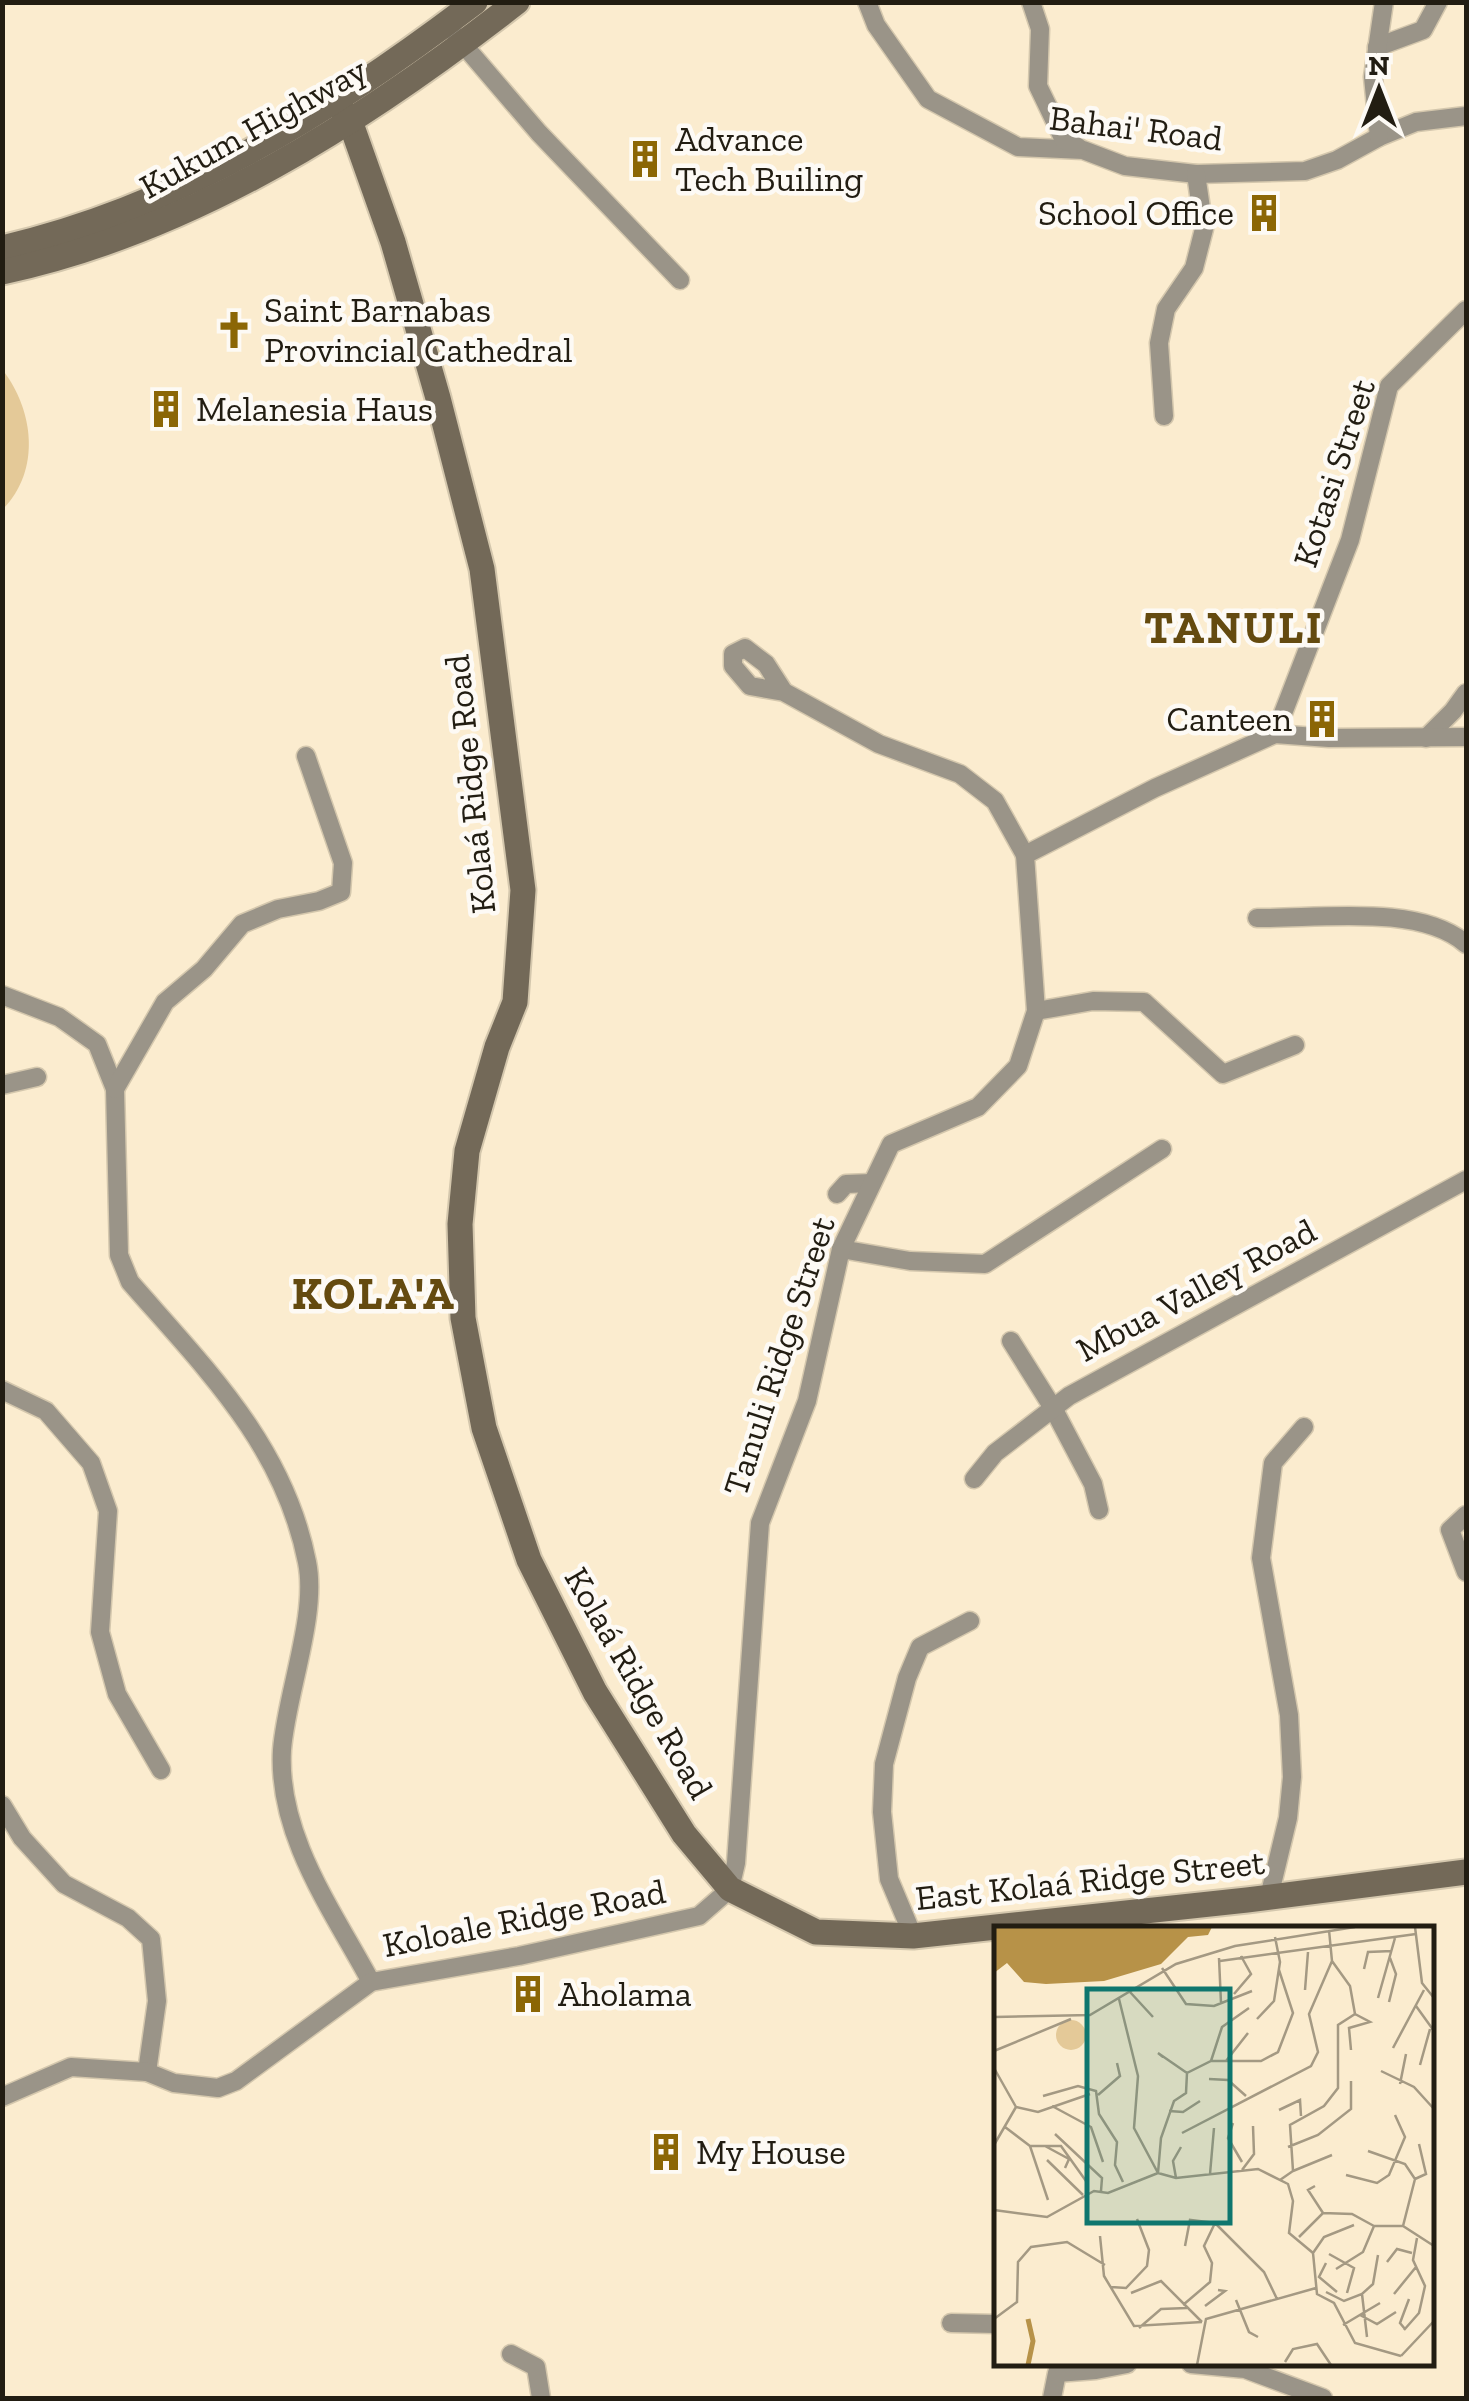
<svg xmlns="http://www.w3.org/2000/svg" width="1469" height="2401" viewBox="0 0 1469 2401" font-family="'Zilla Slab',serif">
  <rect width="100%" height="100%" fill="#fbeccf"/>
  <path fill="#e4c998" d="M 2,369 C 34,410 41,470 3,509 Z"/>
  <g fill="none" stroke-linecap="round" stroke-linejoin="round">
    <g stroke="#d4c7ad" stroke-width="21">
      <g id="street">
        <polyline points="867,2 876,25 928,99 1018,147 1083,150 1125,166 1196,174 1305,171 1337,160 1379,137 1416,122 1466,116"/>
        <polyline points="1031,2 1040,29 1038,86 1064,140 1078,147"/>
        <polyline points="456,36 539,133 680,280"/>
        <polyline points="1377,47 1423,30 1438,2"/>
        <polyline points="1379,137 1373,77 1384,2"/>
        <polyline points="1164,416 1159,343 1166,309 1194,268 1204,229 1196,174"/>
        <polyline points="784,692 750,686 733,666 733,654 745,648 766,664 784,692 879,744 960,774 995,801 1025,855"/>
        <polyline points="1275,734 1350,540 1389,386 1466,310"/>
        <polyline points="1426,738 1453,711 1466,693"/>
        <path d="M 1257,918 C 1317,919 1419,903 1466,944"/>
        <path d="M 2,995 L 59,1017 L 97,1044 L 115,1089 L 119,1255 L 130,1282 C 205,1368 284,1445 307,1562 C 318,1615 286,1695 282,1750 C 277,1835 333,1911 371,1982"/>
        <polyline points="1036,1011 1093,1001 1144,1002 1223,1074 1295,1045"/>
        <polyline points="2,1085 37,1077"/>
        <polyline points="115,1089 165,1002 204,969 242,924 278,909 319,901 341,892 343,863 306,756"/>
        <polyline points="837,1194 846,1184 872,1183"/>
        <polyline points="841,1249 910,1261 985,1264 1162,1149"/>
        <polyline points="1011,1341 1053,1408 1093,1484 1099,1510"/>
        <polyline points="2,1390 46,1411 91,1463 108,1511 100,1632 117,1694 161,1770"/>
        <polyline points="974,1479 995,1453 1069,1396 1466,1180"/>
        <polyline points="1466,1515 1450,1530 1466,1572"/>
        <polyline points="2,1805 22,1838 64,1884 128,1918 151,1939 157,2001 147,2072"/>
        <polyline points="1269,1897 1288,1818 1292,1777 1289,1715 1261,1558 1273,1463 1304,1427"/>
        <polyline points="913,1936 889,1879 882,1812 884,1764 907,1678 920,1647 970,1621"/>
        <polyline points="2,2097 71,2067 147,2072 174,2083 218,2088 236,2081 371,1982 519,1956 699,1916 730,1889 736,1863 760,1523 807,1401 841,1249 891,1144 978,1107 1018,1066 1036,1011 1025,855 1155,788 1275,734 1329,738 1466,737"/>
        <polyline points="951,2323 996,2324"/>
        <polyline points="511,2354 536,2367 541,2398"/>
        <polyline points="1191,2364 1245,2369 1323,2398"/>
        <polyline points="1052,2398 1057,2373 1096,2370 1127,2364"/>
      </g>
    </g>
    <g stroke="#d4c7ad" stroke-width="29">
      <g id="secondary">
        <polyline points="335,100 350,121 393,242 438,398 482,569 523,890 515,1002 497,1047 467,1151 460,1224 463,1318 484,1428 529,1560 595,1692 684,1834 730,1889 816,1932 913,1936 1247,1900 1466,1872"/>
        <path d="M 2,248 C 179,207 332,111 475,2"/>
        <path d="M 2,272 C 194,231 365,120 517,2"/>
      </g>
    </g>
    <use href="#street" stroke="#9a9488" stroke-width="18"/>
    <use href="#secondary" stroke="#736958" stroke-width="25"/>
  </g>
  <defs>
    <g id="building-bare" transform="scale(3)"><path d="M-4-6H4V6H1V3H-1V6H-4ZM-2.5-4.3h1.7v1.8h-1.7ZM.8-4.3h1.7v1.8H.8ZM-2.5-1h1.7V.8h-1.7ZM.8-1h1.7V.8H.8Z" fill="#8b6605" stroke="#fdfaf5" stroke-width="2.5" paint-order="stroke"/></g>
    <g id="church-bare" transform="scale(3)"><path d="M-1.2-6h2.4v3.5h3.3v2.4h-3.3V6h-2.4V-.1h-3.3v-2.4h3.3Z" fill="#8b6605" stroke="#fdfaf5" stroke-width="2.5" paint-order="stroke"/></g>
  </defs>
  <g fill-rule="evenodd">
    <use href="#building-bare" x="645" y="159"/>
    <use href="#building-bare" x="1264" y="213"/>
    <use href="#church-bare" x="234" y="330"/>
    <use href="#building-bare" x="166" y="409"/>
    <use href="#building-bare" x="1322" y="719"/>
    <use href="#building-bare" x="528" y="1994"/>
    <use href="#building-bare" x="666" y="2152"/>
  </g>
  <g text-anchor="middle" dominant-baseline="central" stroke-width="9" stroke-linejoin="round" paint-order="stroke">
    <g font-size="35" fill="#221d12" stroke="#fdfaf5">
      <text transform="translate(253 128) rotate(-29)">Kukum Highway</text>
      <text transform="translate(1136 128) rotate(7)">Bahai' Road</text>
      <text transform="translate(1334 473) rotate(-72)">Kotasi Street</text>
      <text transform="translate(470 784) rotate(-96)">Kolaá Ridge Road</text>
      <text transform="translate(1196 1290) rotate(-28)">Mbua Valley Road</text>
      <text transform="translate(779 1356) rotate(-72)">Tanuli Ridge Street</text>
      <text transform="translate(639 1683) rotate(60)">Kolaá Ridge Road</text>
      <text transform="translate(1090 1880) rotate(-6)">East Kolaá Ridge Street</text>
      <text transform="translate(524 1918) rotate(-11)">Koloale Ridge Road</text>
    </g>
    <g font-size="35" fill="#221d12" stroke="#fdfaf5" text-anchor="start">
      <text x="675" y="139">Advance<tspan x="675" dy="40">Tech Builing</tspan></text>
      <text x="1234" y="213" text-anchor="end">School Office</text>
      <text x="264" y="310">Saint Barnabas<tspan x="264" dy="40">Provincial Cathedral</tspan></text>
      <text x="196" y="409">Melanesia Haus</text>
      <text x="1292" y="719" text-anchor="end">Canteen</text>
      <text x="558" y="1994">Aholama</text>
      <text x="696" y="2152">My House</text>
    </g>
    <g font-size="45" font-weight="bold" letter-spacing="2.5" fill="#644a0f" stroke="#fdfaf5">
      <text x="1234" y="628">TANULI</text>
      <text x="374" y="1294">KOLA'A</text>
    </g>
  </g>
  <g transform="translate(994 1926)">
    <rect width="440" height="440" fill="#fbeccf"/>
    <path d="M62 109a15 15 0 1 1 30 0a15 15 0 1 1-30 0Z" fill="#e4c998"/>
    <path d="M 0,1 L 218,1 L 214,9 L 194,11 L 167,38 L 110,55 L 52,58 L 30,56 L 13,37 L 0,47 Z" fill="#b79248"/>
    <path fill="none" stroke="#b79248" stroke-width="5" d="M 34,393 L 39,415 L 34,439"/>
    <path fill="none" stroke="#a49983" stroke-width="2.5" d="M 421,1 L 428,57 L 440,72M 335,4 L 338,35 L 356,60 L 361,88M 225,32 L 227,77M 226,35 L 422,8M 168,42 L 192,78 L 220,80 L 258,65M 370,43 L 374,26 L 398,25M 311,64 L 314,26M 136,66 L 159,91M 240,68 L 257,48 L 247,30M 384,72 L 401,12M 125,73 L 144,150 L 140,202 L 164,247M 395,76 L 402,48 L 396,32M 422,80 L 440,105M 0,91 L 96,89 L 182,38 L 241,20 L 361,1M 263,93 L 280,75 L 286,36 L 281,11M 399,122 L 430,64M 357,124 L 355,102 L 376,96 L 361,88M 0,125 L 77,93M 169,131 L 164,127 L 193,147M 217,135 L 228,101 L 255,82M 232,135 L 254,107M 426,139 L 436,103M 0,142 L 22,181M 387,145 L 420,161 L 440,183M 215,153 L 234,154 L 252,170M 406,158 L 412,128M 104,169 L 126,150 L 123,137M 49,170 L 84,160 L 102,165 L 105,188 L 123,216 L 121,239 L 129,256M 58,180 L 97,201 L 109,236M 22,181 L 44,186 L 96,168M 285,184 L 306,174 L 307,190M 175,185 L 189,186 L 206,175M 239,197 L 234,212 L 248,236M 11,201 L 36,220 L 54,274M 188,207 L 317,140 L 324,126 L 315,88 L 338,35M 61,208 L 108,252 L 107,265M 0,219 L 22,181M 36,220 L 67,220 L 92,255M 51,220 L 75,233 L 71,242M 294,221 L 324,209 L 357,183 L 357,155M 374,225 L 411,238 L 421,253 L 409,300M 53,234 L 89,269M 248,244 L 260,228 L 259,200M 299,245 L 338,229M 164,247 L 182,252 L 264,243 L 294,258 L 299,275 L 295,307 L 319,327 L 323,368 L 340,377 L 361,417 L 407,430M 164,247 L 167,212 L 180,175 L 192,167 L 193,147 L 217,135 L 267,135 L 284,126 L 299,87 L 285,44M 216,248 L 220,202M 352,249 L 383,257 L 395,249 L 411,211 L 401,189M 182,252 L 179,235 L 187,221M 421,253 L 432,248 L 425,218M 286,254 L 299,245 L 296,199 L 330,180 L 344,162 L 344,99 L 361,88M 321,260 L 314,264 L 329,287M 0,284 L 53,291 L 100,265 L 114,267 L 164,247M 380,300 L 409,300 L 440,320M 106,310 L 110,350 L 140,400 L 208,396M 305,311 L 329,287 L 358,288 L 380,300M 191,320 L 196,294 L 221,297 L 270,346 L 283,373M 319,327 L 330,311 L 360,299M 335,328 L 360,342 L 353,367M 393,336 L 403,323 L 418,327M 332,337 L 325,351 L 343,366M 342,343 L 369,326 L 380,300M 117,361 L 132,362 L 153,340 L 155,324 L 143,293M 332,366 L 350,375 L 368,368 L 379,358 L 384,329M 137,367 L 167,355 L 208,396M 368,368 L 373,411M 400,368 L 422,341M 242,374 L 255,406 L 264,411M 189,379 L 216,356 L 218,337 L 210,320 L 221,297M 211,380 L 231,365 L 224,364M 366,389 L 383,398 L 402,386M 0,393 L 23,376 L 24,336 L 37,321 L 73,316 L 111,339M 349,399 L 386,377M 145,402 L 167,383 L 193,382M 411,403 L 406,397 L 415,373M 410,404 L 425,387 L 431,360 L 419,334 L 423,312M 407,430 L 440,395M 291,436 L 299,423 L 323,418 L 337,439M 203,439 L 212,393 L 322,362"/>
    <path fill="#0f766e" fill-opacity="0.15" stroke="#0f766e" stroke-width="5" d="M 93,63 L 236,63 L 236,297 L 93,297 Z"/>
    <rect width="440" height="440" fill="none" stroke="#221d12" stroke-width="5"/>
  </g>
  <rect width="1469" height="2401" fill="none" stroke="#221d12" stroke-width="10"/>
  <g transform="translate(1379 90)" stroke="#fdfaf5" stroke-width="8" paint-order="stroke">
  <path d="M0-8L18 38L0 25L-18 38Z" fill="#221d12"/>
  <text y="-15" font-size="28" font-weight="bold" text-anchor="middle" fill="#221d12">N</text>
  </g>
</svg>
